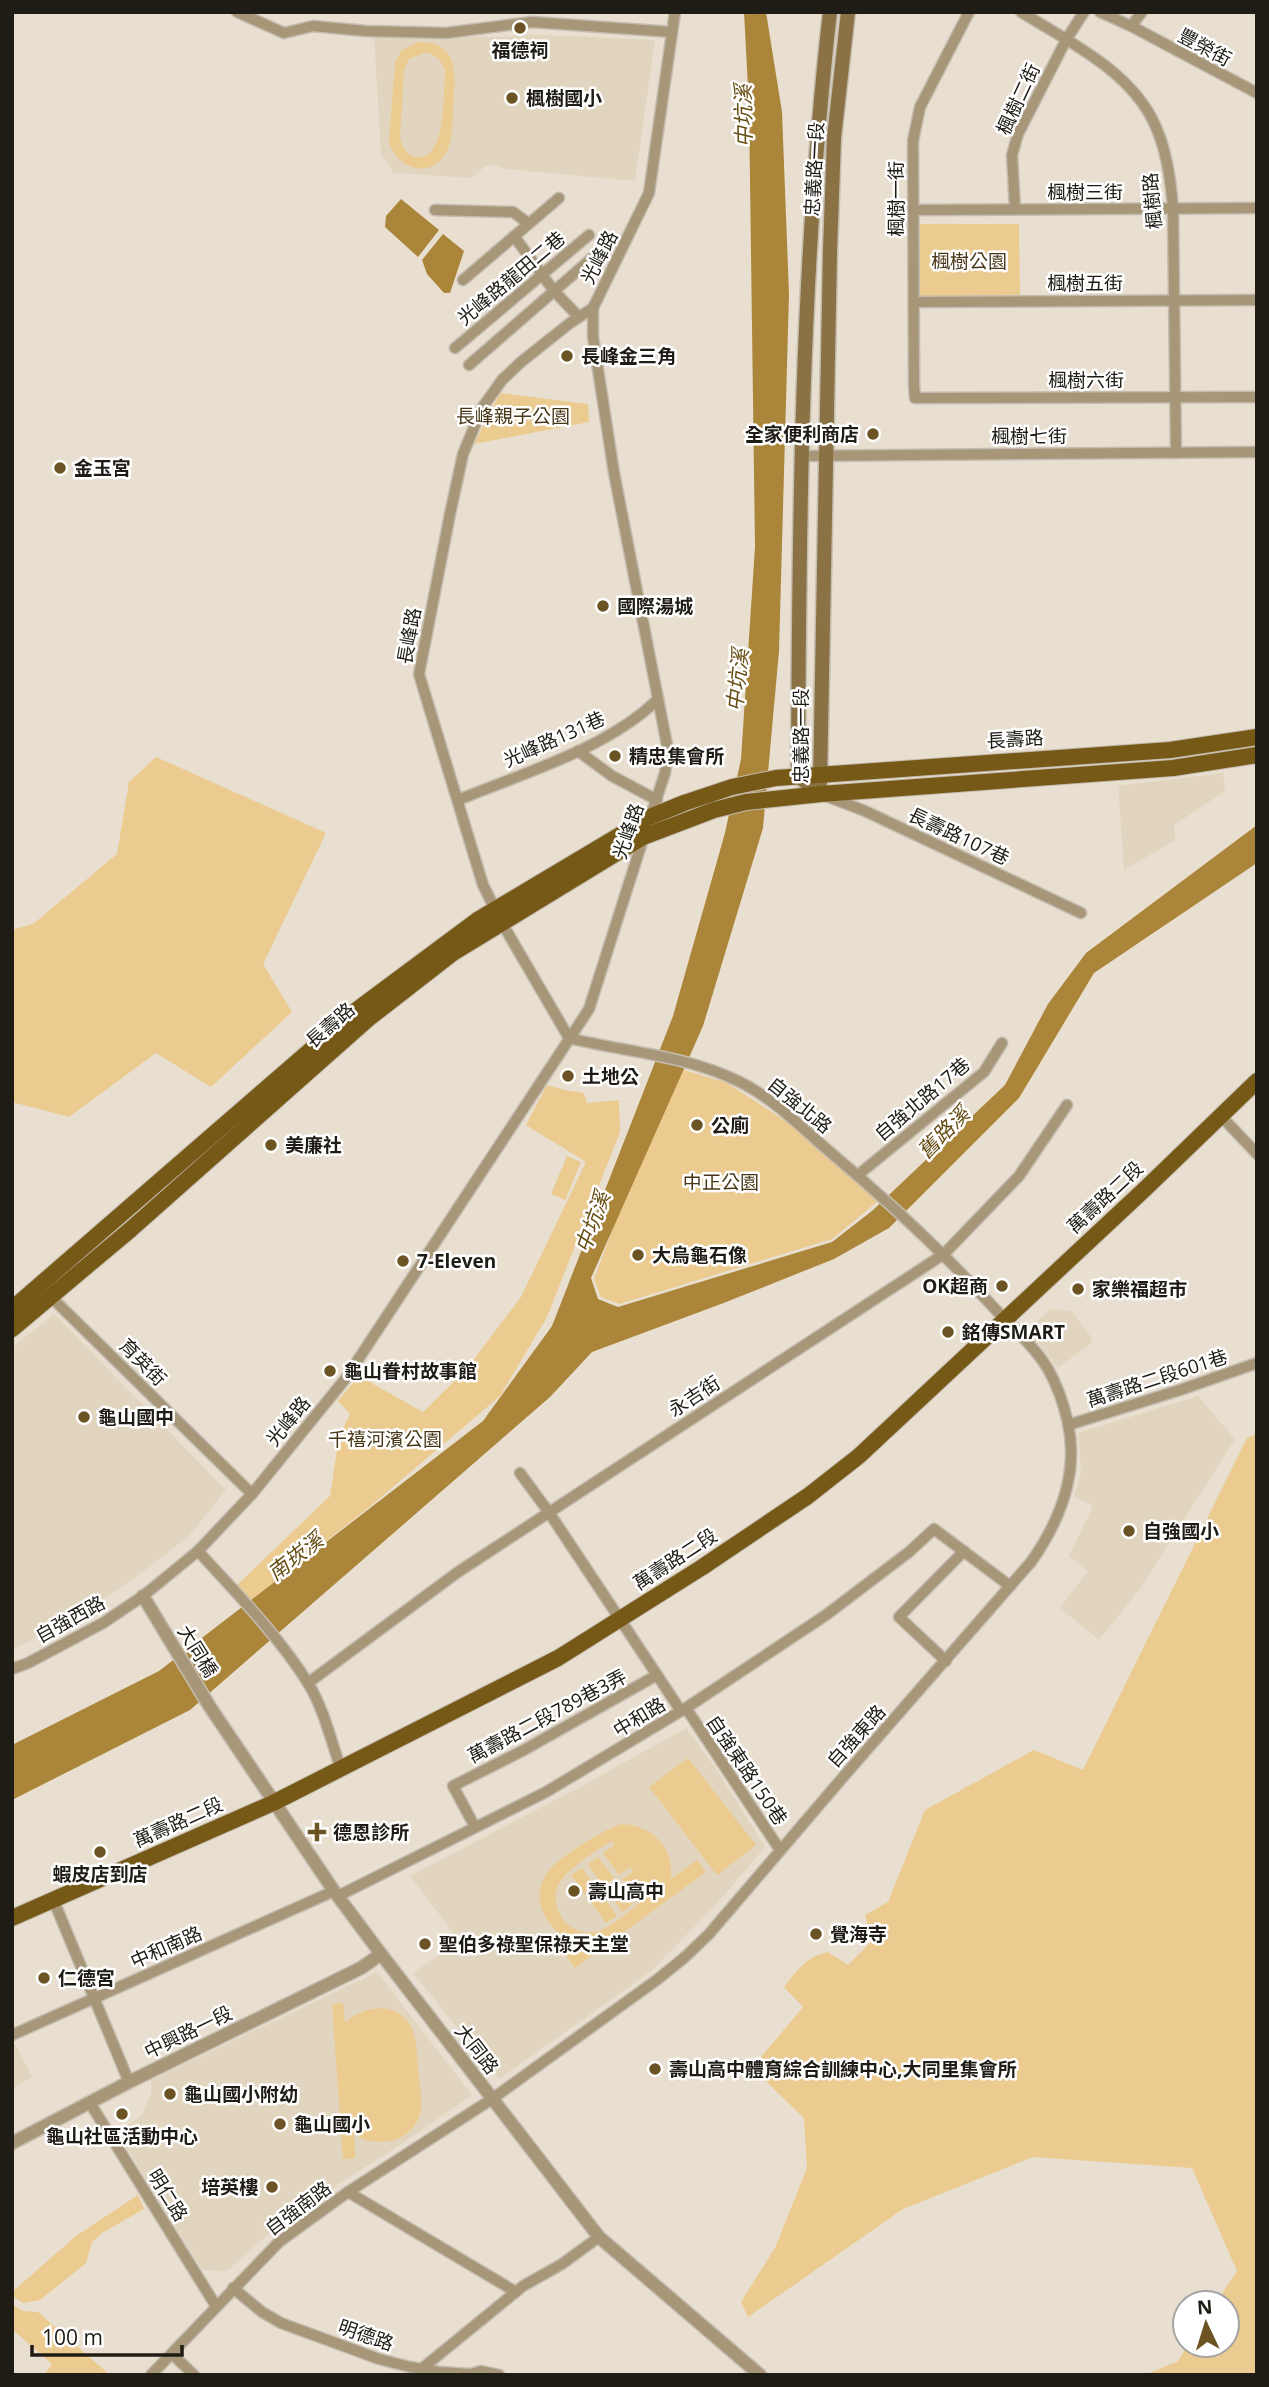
<svg xmlns="http://www.w3.org/2000/svg" width="1269" height="2387" viewBox="0 0 1269 2387" font-family="'Open Sans','Noto Sans TC',sans-serif">
  <rect width="100%" height="100%" fill="#e8dfd0"/>
  <g fill="#e2d5bf">
    <polygon points="516,34 655,40 635,181 505,169 494,165 485,166 472,178 394,173 381,155 374,35 513,37"/>
    <polygon points="1223,773 1225,791 1174,825 1175,840 1124,870 1118,786"/>
    <polygon points="1051,1309 1071,1311 1092,1338 1090,1344 1058,1368 1027,1329"/>
    <polygon points="54,1314 226,1490 189,1536 135,1578 79,1616 12,1650 12,1348"/>
    <polygon points="1198,1396 1235,1439 1140,1589 1099,1640 1060,1608 1088,1571 1069,1556 1093,1506 1074,1496 1081,1472 1078,1433"/>
    <polygon points="686,1728 715,1767 765,1847 714,1907 650,1972 499,2079 413,1973 459,1940 410,1876 582,1786"/>
    <polygon points="377,1972 472,2095 406,2141 290,2215 227,2271 202,2270 117,2132 141,2116 151,2095 151,2080"/>
    <polygon points="12,2038 32,2077 12,2089"/>
  </g>
  <g fill="#ebcb8f" fill-rule="evenodd">
    <path d="M 418,42 C 462,41 455,79 453,110 C 452,124 453,141 446,153 C 429,180 398,169 389,142 L 395,63 L 401,51 ZM 426,52 C 437,56 442,60 445,71 C 443,91 447,161 417,157 C 407,156 402,147 400,138 L 404,69 L 409,59 Z"/>
    <polygon points="919,224 1019,224 1020,298 918,298"/>
    <polygon points="500,393 588,404 589,422 474,444"/>
    <polygon points="156,757 326,833 263,964 292,1012 211,1087 156,1053 69,1117 12,1102 12,930 33,924 117,854 129,782"/>
    <polygon points="674,1067 727,1083 793,1126 878,1201 832,1239 619,1304 601,1297 594,1279"/>
    <polygon points="547,1085 565,1090 584,1093 587,1103 619,1100 620,1132 547,1317 500,1396 373,1504 250,1601 236,1586 330,1496 339,1437 350,1414 338,1401 359,1376 423,1412 465,1371 521,1297 586,1162 526,1125"/>
    <polygon points="567,1156 581,1162 565,1200 551,1194"/>
    <path d="M 1257,1434 L 1257,2375 L 1145,2375 L 1178,2361 L 1188,2345 L 1227,2345 L 1227,2303 L 1216,2303 L 1237,2271 L 1192,2168 L 1033,2157 L 903,2209 L 748,2317 L 741,2302 L 775,2248 L 807,2168 L 804,2118 L 752,2068 L 803,2007 L 784,1987 C 797,1971 807,1956 828,1952 L 848,1965 L 872,1941 L 865,1915 L 888,1902 L 925,1810 L 1034,1750 L 1083,1770 L 1247,1438 Z"/>
    <polygon points="688,1758 756,1845 717,1875 649,1787"/>
    <path d="M 621,1824 C 653,1826 674,1846 671,1879 L 697,1860 L 706,1872 L 575,1968 L 566,1956 L 579,1946 C 553,1934 528,1906 545,1876 C 555,1858 602,1831 621,1824 ZM 612,1841 L 614,1845 L 603,1853 L 619,1875 L 630,1867 L 633,1872 L 622,1879 L 638,1901 L 648,1893 L 649,1895 C 636,1905 612,1929 595,1932 C 568,1937 546,1906 560,1882 C 568,1869 599,1848 612,1841 Z"/>
    <polygon points="598,1857 614,1878 603,1886 588,1864"/>
    <polygon points="582,1868 597,1889 587,1897 571,1875"/>
    <polygon points="617,1883 633,1904 622,1912 607,1890"/>
    <polygon points="601,1894 617,1916 606,1923 591,1902"/>
    <path d="M 343,2003 L 345,2023 C 364,2005 399,2000 412,2029 C 418,2043 417,2062 419,2077 C 420,2089 423,2103 420,2114 C 412,2143 375,2149 354,2134 L 355,2158 L 343,2159 L 332,2004 Z"/>
    <polygon points="138,2195 144,2209 102,2233 92,2242 86,2263 40,2300 23,2303 12,2295 12,2292 76,2236"/>
    <polygon points="12,2304 23,2311 38,2312 110,2375 44,2375 52,2364 12,2329"/>
  </g>
  <g fill="#ab863a">
    <polygon points="744,12 766,12 782,112 789,294 779,651 763,828 703,1026 591,1278 598,1299 618,1307 832,1242 872,1211 1005,1085 1048,1004 1086,953 1257,825 1257,863 1094,973 1019,1098 889,1228 834,1259 721,1304 592,1352 550,1397 190,1710 12,1800 12,1745 159,1671 483,1421 552,1326 673,1016 725,833 741,759 755,547 749,106"/>
    <polygon points="401,199 439,230 418,257 385,227 386,216"/>
    <polygon points="443,234 464,251 450,293 444,293 427,274 422,260"/>
  </g>
  <g fill="none" stroke-linecap="round" stroke-linejoin="round">
    <g stroke="#c4bcaf" stroke-width="13">
      <g id="minor">
        <polyline points="237,12 284,33 313,26 366,31 446,33 532,22 672,32"/>
        <polyline points="969,12 920,107 913,141 914,385 915,398 1257,397"/>
        <path d="M 1021,12 C 1069,42 1131,71 1155,125 C 1167,151 1171,181 1173,209 L 1176,453"/>
        <polyline points="1100,12 1131,26 1257,93"/>
        <polyline points="1131,26 1142,12"/>
        <polyline points="1015,209 1012,155 1018,134 1066,40 1084,12"/>
        <polyline points="435,210 513,212 528,223"/>
        <polyline points="914,210 1257,208"/>
        <polyline points="514,236 554,291 579,317"/>
        <polyline points="463,280 559,198"/>
        <polyline points="914,302 1257,300"/>
        <polyline points="455,348 589,235"/>
        <polyline points="469,365 599,252"/>
        <polyline points="802,456 1257,452"/>
        <polyline points="578,751 612,776 657,800"/>
        <polyline points="826,796 865,811 1081,913"/>
        <path d="M 458,800 C 521,774 609,748 658,699"/>
        <polyline points="650,818 665,773 668,750 614,473 593,337 593,308 649,193 675,12"/>
        <polyline points="569,1038 502,923 483,885 419,674 450,514 463,454 482,408 502,380 521,362 570,323 593,308"/>
        <polyline points="1221,1116 1257,1154"/>
        <polyline points="858,1175 984,1072 1002,1043"/>
        <polyline points="46,1292 252,1494"/>
        <polyline points="1068,1425 1180,1390 1257,1363"/>
        <polyline points="520,1473 548,1511 681,1711"/>
        <path d="M 198,1551 C 236,1593 278,1635 308,1683 C 324,1709 331,1741 341,1769"/>
        <polyline points="946,1661 899,1617 964,1551"/>
        <polyline points="12,1669 28,1663 103,1623 143,1596 198,1551 252,1494 346,1378 589,1009 644,836"/>
        <polyline points="308,1683 458,1572 944,1254 1019,1176 1067,1105"/>
        <polyline points="686,1708 780,1850"/>
        <polyline points="475,1827 453,1786 524,1750 657,1675"/>
        <polyline points="338,1896 546,1792 686,1708 826,1615 909,1552 934,1529 1010,1586"/>
        <polyline points="53,1899 129,2082"/>
        <polyline points="12,2035 334,1891"/>
        <polyline points="90,2103 216,2306"/>
        <polyline points="348,2192 516,2292"/>
        <polyline points="233,2288 262,2312 281,2323 379,2359 410,2367 439,2372 470,2374 481,2371 499,2375"/>
        <polyline points="172,2354 194,2375"/>
        <polyline points="419,2371 523,2286 562,2264 599,2237"/>
        <path d="M 151,2375 L 279,2242 L 348,2192 L 492,2099 L 658,1979 L 685,1957 L 709,1934 L 844,1776 L 1031,1562 C 1060,1521 1079,1474 1068,1423 C 1064,1405 1057,1385 1048,1369 C 1034,1346 1013,1328 995,1309 C 944,1253 888,1201 830,1152 C 801,1127 772,1097 738,1081 C 685,1055 625,1052 569,1038"/>
      </g>
    </g>
    <g stroke="#c4bcaf" stroke-width="15">
      <g id="tertiary">
        <polyline points="143,1596 210,1707 334,1891 381,1954 599,2237 760,2375"/>
        <polyline points="12,2143 129,2082 361,1968 381,1954"/>
      </g>
    </g>
    <g stroke="#c4bcaf" stroke-width="17">
      <g id="secondary">
        <polyline points="820,783 830,251 834,138 848,12"/>
        <path d="M 821,794 L 798,776 C 799,521 801,265 830,12"/>
      </g>
    </g>
    <g stroke="#c4bcaf" stroke-width="18">
      <g id="primary">
        <polyline points="12,1309 358,1009 479,919 650,817 684,803 732,787 776,778 1170,750 1257,737"/>
        <polyline points="12,1329 130,1230 368,1019 453,953 643,837 714,810 746,802 821,794 1173,768 1257,755"/>
        <polyline points="12,1918 273,1803 558,1658 701,1568 808,1496 859,1456 1146,1188 1257,1081"/>
      </g>
    </g>
    <use href="#minor" stroke="#a79678" stroke-width="10"/>
    <use href="#tertiary" stroke="#a79678" stroke-width="12"/>
    <use href="#secondary" stroke="#8a7244" stroke-width="14"/>
    <use href="#primary" stroke="#765817" stroke-width="16"/>
  </g>
  <g fill="#6b5323" stroke="#fff" stroke-width="2.5">
    <circle cx="520" cy="28" r="7"/>
    <circle cx="512" cy="98" r="7"/>
    <circle cx="567" cy="356" r="7"/>
    <circle cx="873" cy="434" r="7"/>
    <circle cx="60" cy="468" r="7"/>
    <circle cx="603" cy="606" r="7"/>
    <circle cx="615" cy="756" r="7"/>
    <circle cx="568" cy="1076" r="7"/>
    <circle cx="697" cy="1125" r="7"/>
    <circle cx="271" cy="1145" r="7"/>
    <circle cx="638" cy="1255" r="7"/>
    <circle cx="403" cy="1261" r="7"/>
    <circle cx="1002" cy="1286" r="7"/>
    <circle cx="1078" cy="1289" r="7"/>
    <circle cx="948" cy="1332" r="7"/>
    <circle cx="330" cy="1371" r="7"/>
    <circle cx="84" cy="1417" r="7"/>
    <circle cx="1129" cy="1531" r="7"/>
    <path d="M313.5 1821.5h7v7h7v7h-7v7h-7v-7h-7v-7h7z"/>
    <circle cx="100" cy="1852" r="7"/>
    <circle cx="574" cy="1891" r="7"/>
    <circle cx="816" cy="1934" r="7"/>
    <circle cx="425" cy="1944" r="7"/>
    <circle cx="44" cy="1978" r="7"/>
    <circle cx="655" cy="2069" r="7"/>
    <circle cx="170" cy="2094" r="7"/>
    <circle cx="122" cy="2114" r="7"/>
    <circle cx="280" cy="2124" r="7"/>
    <circle cx="272" cy="2187" r="7"/>
  </g>
  <g text-anchor="middle" dominant-baseline="central" stroke-width="5" stroke-linejoin="round" paint-order="stroke">
    <g font-size="19" fill="#1f1c16" stroke="#fff">
      <text transform="translate(1205 47) rotate(28)">豐榮街</text>
      <text transform="translate(1018 99) rotate(-65)">楓樹二街</text>
      <text transform="translate(814 169) rotate(-87)">忠義路一段</text>
      <text x="1085" y="192">楓樹三街</text>
      <text transform="translate(896 199) rotate(-90)">楓樹一街</text>
      <text transform="translate(1152 201) rotate(-95)">楓樹路</text>
      <text transform="translate(599 257) rotate(-63)">光峰路</text>
      <text transform="translate(511 278) rotate(-40)">光峰路龍田二巷</text>
      <text x="1085" y="283">楓樹五街</text>
      <text x="1086" y="380">楓樹六街</text>
      <text x="1029" y="436">楓樹七街</text>
      <text transform="translate(409 636) rotate(-80)">長峰路</text>
      <text transform="translate(801 736) rotate(-90)">忠義路一段</text>
      <text transform="translate(554 739) rotate(-24)">光峰路131巷</text>
      <text transform="translate(1015 739) rotate(-4)">長壽路</text>
      <text transform="translate(628 831) rotate(-71)">光峰路</text>
      <text transform="translate(959 836) rotate(25)">長壽路107巷</text>
      <text transform="translate(330 1025) rotate(-41)">長壽路</text>
      <text transform="translate(922 1099) rotate(-40)">自強北路17巷</text>
      <text transform="translate(800 1105) rotate(39)">自強北路</text>
      <text transform="translate(1105 1197) rotate(-43)">萬壽路二段</text>
      <text transform="translate(143 1362) rotate(45)">育英街</text>
      <text transform="translate(1157 1378) rotate(-18)">萬壽路二段601巷</text>
      <text transform="translate(694 1396) rotate(-33)">永吉街</text>
      <text transform="translate(288 1421) rotate(-51)">光峰路</text>
      <text transform="translate(675 1559) rotate(-33)">萬壽路二段</text>
      <text transform="translate(70 1619) rotate(-29)">自強西路</text>
      <text transform="translate(198 1651) rotate(58)">大同橋</text>
      <text transform="translate(547 1716) rotate(-28)">萬壽路二段789巷3弄</text>
      <text transform="translate(639 1717) rotate(-31)">中和路</text>
      <text transform="translate(856 1736) rotate(-48)">自強東路</text>
      <text transform="translate(747 1770) rotate(56)">自強東路150巷</text>
      <text transform="translate(178 1822) rotate(-24)">萬壽路二段</text>
      <text transform="translate(166 1947) rotate(-24)">中和南路</text>
      <text transform="translate(188 2032) rotate(-26)">中興路一段</text>
      <text transform="translate(477 2049) rotate(52)">大同路</text>
      <text transform="translate(168 2195) rotate(58)">明仁路</text>
      <text transform="translate(298 2208) rotate(-37)">自強南路</text>
      <text transform="translate(366 2335) rotate(19)">明德路</text>
    </g>
    <g font-size="19" font-weight="bold" fill="#1f1c16" stroke="#fff" text-anchor="start">
      <text x="520" y="50" text-anchor="middle">福德祠</text>
      <text x="526" y="98">楓樹國小</text>
      <text x="581" y="356">長峰金三角</text>
      <text x="859" y="434" text-anchor="end">全家便利商店</text>
      <text x="74" y="468">金玉宮</text>
      <text x="617" y="606">國際湯城</text>
      <text x="629" y="756">精忠集會所</text>
      <text x="582" y="1076">土地公</text>
      <text x="711" y="1125">公廁</text>
      <text x="285" y="1145">美廉社</text>
      <text x="652" y="1255">大烏龜石像</text>
      <text x="417" y="1261">7-Eleven</text>
      <text x="988" y="1286" text-anchor="end">OK超商</text>
      <text x="1092" y="1289">家樂福超市</text>
      <text x="962" y="1332">銘傳SMART</text>
      <text x="344" y="1371">龜山眷村故事館</text>
      <text x="98" y="1417">龜山國中</text>
      <text x="1143" y="1531">自強國小</text>
      <text x="333" y="1832">德恩診所</text>
      <text x="100" y="1874" text-anchor="middle">蝦皮店到店</text>
      <text x="588" y="1891">壽山高中</text>
      <text x="830" y="1934">覺海寺</text>
      <text x="439" y="1944">聖伯多祿聖保祿天主堂</text>
      <text x="58" y="1978">仁德宮</text>
      <text x="669" y="2069">壽山高中體育綜合訓練中心,大同里集會所</text>
      <text x="184" y="2094">龜山國小附幼</text>
      <text x="294" y="2124">龜山國小</text>
      <text x="122" y="2136" text-anchor="middle">龜山社區活動中心</text>
      <text x="258" y="2187" text-anchor="end">培英樓</text>
    </g>
    <g font-size="19" fill="#473716" stroke="#fff">
      <text x="969" y="261">楓樹公園</text>
      <text x="513" y="416">長峰親子公園</text>
      <text x="721" y="1182">中正公園</text>
      <text x="385" y="1439">千禧河濱公園</text>
    </g>
    <g font-size="21" font-style="italic" fill="#674d13" stroke="#fff">
      <text transform="translate(743 116) rotate(-91)">中坑溪</text>
      <text transform="translate(737 680) rotate(-84)">中坑溪</text>
      <text transform="translate(943 1132) rotate(-45)">舊路溪</text>
      <text transform="translate(592 1222) rotate(-70)">中坑溪</text>
      <text transform="translate(295 1556) rotate(-38)">南崁溪</text>
    </g>
  </g>
  <rect width="1269" height="2387" fill="none" stroke="#1f1c16" stroke-width="28"/>
  <g transform="translate(1206 2324) rotate(356)"><circle r="33" fill="#ffffff" stroke="#a5a4a2" stroke-width="2"/>
  <path d="M0-5L12 26L0 18L-12 26Z" fill="#6b5323"/>
  <text y="-10" font-size="19" font-weight="bold" text-anchor="middle" fill="#1f1c16">N</text>
  </g>
  <path d="M32 2345v10h150v-10" fill="none" stroke="#1f1c16" stroke-width="3.5"/>
  <text x="42" y="2345" font-size="21" fill="#1f1c16" stroke="#ffffff" stroke-width="5" paint-order="stroke">100 m</text>
</svg>
